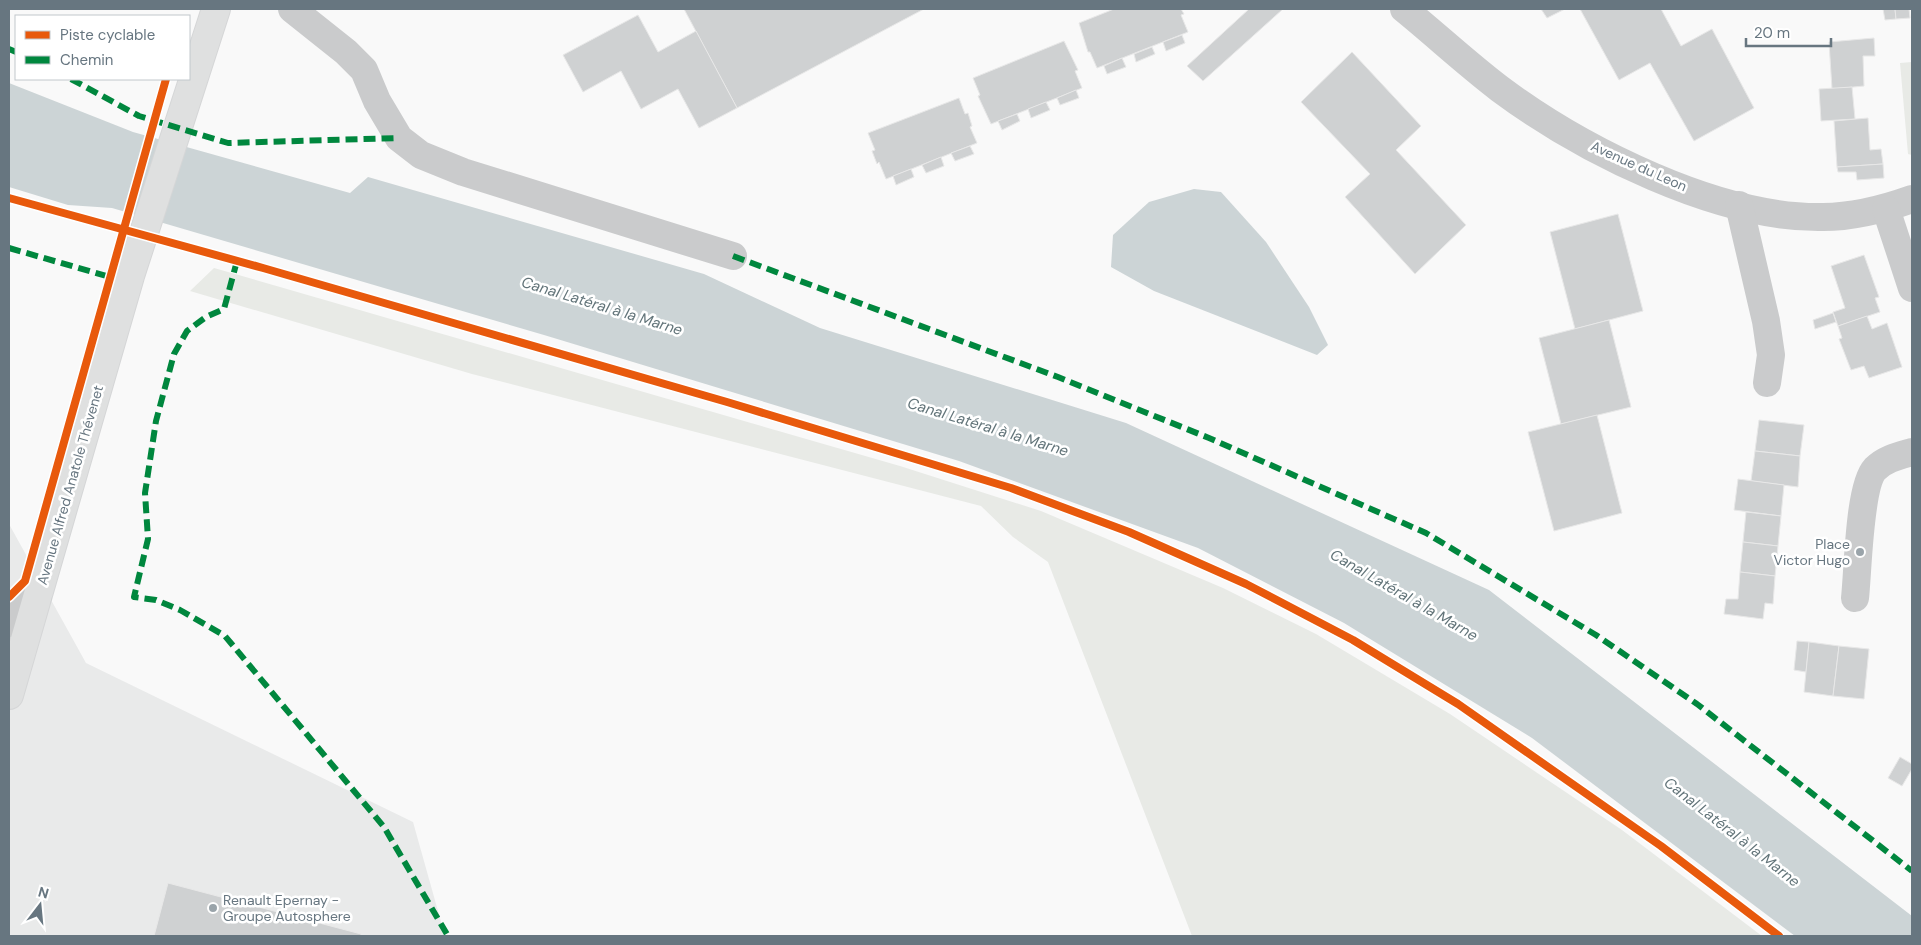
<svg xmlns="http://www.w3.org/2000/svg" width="1921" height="945" viewBox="0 0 1921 945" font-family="'DM Sans',sans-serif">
  <rect width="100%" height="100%" fill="#f9f9f9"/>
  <polygon fill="#e9eaea" points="9,524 86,663 413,822 445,936 9,936"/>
  <g fill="#e8eae6">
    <polygon points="1912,62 1912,155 1908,154 1900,63"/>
    <polygon points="214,268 900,466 1041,511 1223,588 1316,634 1450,714 1622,830 1762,936 1192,936 1048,562 1013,537 981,506 472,374 190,291"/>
  </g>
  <g fill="#ccd4d6">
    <polygon points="9,83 133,132 350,193 368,177 704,274 820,328 1126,423 1489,590 1912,916 1912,936 1795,936 1532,738 1344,623 1198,548 959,461 544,335 112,208 68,205 9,187"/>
    <polygon points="1194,189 1221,192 1266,242 1309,307 1328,345 1317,355 1154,291 1111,267 1113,235 1149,202"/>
  </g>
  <g fill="#cfd1d2" stroke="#e8e8e8">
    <polygon points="684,9 924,9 737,108"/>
    <polygon points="1114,9 1181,9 1184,14 1181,15 1188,32 1097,68 1090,52 1088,52 1079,23"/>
    <polygon points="1249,9 1283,9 1203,81 1187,66"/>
    <polygon points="1541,9 1565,9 1547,18"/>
    <polygon points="1580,9 1661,9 1681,46 1712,29 1754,108 1694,141 1650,63 1619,80"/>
    <polygon points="1883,9 1895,9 1896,19 1885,20"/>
    <polygon points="1895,9 1909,9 1910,18 1896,19"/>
    <polygon points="638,15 658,52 696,31 737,108 699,128 678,89 641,109 621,71 583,92 563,55"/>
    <polygon points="1182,35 1185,43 1166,51 1163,42"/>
    <polygon points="1874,38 1875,56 1863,56 1864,86 1832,89 1829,42"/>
    <polygon points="1064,41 1078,70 1075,71 1082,88 991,124 978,96 980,95 973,78"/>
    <polygon points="1152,47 1155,54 1136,62 1134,54"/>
    <polygon points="1352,52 1421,126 1396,150 1466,225 1415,274 1345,197 1370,174 1301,102"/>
    <polygon points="1122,58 1126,67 1107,74 1104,66"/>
    <polygon points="1852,87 1855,119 1821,121 1819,89"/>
    <polygon points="1076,90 1079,98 1060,105 1057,98"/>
    <polygon points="959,98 965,114 968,113 972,126 970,127 977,143 886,179 879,162 877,164 872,151 875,150 868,133"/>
    <polygon points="1046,102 1050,110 1031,118 1028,109"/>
    <polygon points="1017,114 1020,121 1002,130 998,121"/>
    <polygon points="1868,118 1870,150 1881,149 1883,164 1837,167 1834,121"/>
    <polygon points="970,146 974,154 955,161 951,153"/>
    <polygon points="941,157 944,166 926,173 922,165"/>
    <polygon points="1883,164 1884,178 1857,180 1856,172 1838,172 1837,167"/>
    <polygon points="911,169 914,177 896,185 893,176"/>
    <polygon points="1618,214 1643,311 1575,329 1550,232"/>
    <polygon points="1864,255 1879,297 1875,298 1880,312 1838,326 1833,312 1845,308 1831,266"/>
    <polygon points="1833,313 1836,322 1815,329 1813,320"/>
    <polygon points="1867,316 1872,329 1887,323 1902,367 1869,378 1864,366 1851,370 1839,339 1842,338 1838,326"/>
    <polygon points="1609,320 1631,407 1561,424 1539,338"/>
    <polygon points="1597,415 1622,513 1554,531 1528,432"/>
    <polygon points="1759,420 1804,425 1800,456 1755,451"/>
    <polygon points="1755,451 1800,456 1798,487 1751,481"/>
    <polygon points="1738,479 1784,485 1781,516 1734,510"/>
    <polygon points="1746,512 1781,516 1778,546 1743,542"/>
    <polygon points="1743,542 1778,546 1775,576 1740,572"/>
    <polygon points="1740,572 1775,576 1773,604 1765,603 1763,619 1724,614 1726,599 1738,599"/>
    <polygon points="1797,641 1809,642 1806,672 1794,670"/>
    <polygon points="1809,642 1839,646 1833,696 1804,692"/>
    <polygon points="1839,646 1869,649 1864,699 1833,696"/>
    <polygon points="1900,757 1912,764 1912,769 1902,786 1888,778"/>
    <polygon points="168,883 361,934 361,936 154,936"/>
  </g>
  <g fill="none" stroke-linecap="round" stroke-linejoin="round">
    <g stroke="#d5d6d7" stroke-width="30">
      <polyline id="secondary" points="9,695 130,276 216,9"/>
    </g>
    <g stroke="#cacbcc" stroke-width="28">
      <polyline points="292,9 346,52 364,70 377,101 399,138 421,155 463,172 733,256"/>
      <path d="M 1404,9 C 1436,35 1467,64 1500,89 C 1582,150 1719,219 1823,217 C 1854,217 1884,209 1912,199"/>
      <polyline points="1739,205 1766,321 1771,355 1767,383"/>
      <polyline points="1886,209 1912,288"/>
      <path d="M 1855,598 C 1858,572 1859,486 1875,469 C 1885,459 1898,456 1912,452"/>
      <polyline points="9,623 38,596"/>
    </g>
    <use href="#secondary" stroke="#dfe0e0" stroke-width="28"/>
    <g stroke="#00873e" stroke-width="6" stroke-dasharray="12 6" stroke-linecap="butt">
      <polyline points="9,49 16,52"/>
      <polyline points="71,79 139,116 228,143 399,138"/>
      <polyline points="9,248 110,277"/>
      <polyline points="733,256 1058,377 1209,438 1426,533 1596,635 1697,704 1912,871"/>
      <polyline points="237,261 224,309 206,317 187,331 174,354 156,421 145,493 148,539 134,597 156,600 180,610 225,636 384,827 448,936"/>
    </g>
    <g stroke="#fff" stroke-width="11">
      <g id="cycleway">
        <polyline points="9,198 263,268 727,402 1011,488 1129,532 1246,584 1353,640 1458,704 1661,846 1779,936"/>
        <polyline points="9,597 25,581 166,79"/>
      </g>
    </g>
    <use href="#cycleway" stroke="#e8590c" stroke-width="8"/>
  </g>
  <g fill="#9aa4aa" stroke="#fff" stroke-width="2">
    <circle cx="1860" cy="552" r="5"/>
    <circle cx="213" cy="908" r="5"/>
  </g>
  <g text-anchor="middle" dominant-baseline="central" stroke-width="5" stroke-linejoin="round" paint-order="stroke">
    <g font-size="14" fill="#677680" stroke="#fff">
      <text transform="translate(1639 166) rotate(24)">Avenue du Leon</text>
      <text transform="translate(70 485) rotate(-74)">Avenue Alfred Anatole Thévenet</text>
    </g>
    <g font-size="14" fill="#677680" stroke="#fff" text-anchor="end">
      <text x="1850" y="544">Place<tspan x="1850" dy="16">Victor Hugo</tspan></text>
      <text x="223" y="900" text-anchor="start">Renault Epernay -<tspan x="223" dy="16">Groupe Autosphere</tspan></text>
    </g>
    <g font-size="15" font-style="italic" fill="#627479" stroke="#fff">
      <text transform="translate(602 306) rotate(17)">Canal Latéral à la Marne</text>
      <text transform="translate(988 427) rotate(17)">Canal Latéral à la Marne</text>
      <text transform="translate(1404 595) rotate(30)">Canal Latéral à la Marne</text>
      <text transform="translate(1732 832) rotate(38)">Canal Latéral à la Marne</text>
    </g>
  </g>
  <rect width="1921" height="945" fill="none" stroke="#677680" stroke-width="20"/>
  <rect x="15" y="15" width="175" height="65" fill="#ffffff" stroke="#c2c8cc"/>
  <rect x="25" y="31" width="25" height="8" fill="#e8590c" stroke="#c2c8cc"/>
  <text x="60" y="40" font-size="15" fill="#677680">Piste cyclable</text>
  <rect x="25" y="56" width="25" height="8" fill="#00873e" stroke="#c2c8cc"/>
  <text x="60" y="65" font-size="15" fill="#677680">Chemin</text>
  <g transform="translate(40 905) rotate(16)" stroke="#ffffff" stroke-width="4" paint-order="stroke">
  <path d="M0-4L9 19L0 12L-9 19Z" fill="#677680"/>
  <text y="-8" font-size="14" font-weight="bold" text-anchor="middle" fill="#677680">N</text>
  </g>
  <path d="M1746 38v8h85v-8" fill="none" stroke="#677680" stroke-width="2.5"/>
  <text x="1754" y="38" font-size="15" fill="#677680" stroke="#ffffff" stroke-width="4" paint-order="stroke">20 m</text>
</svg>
